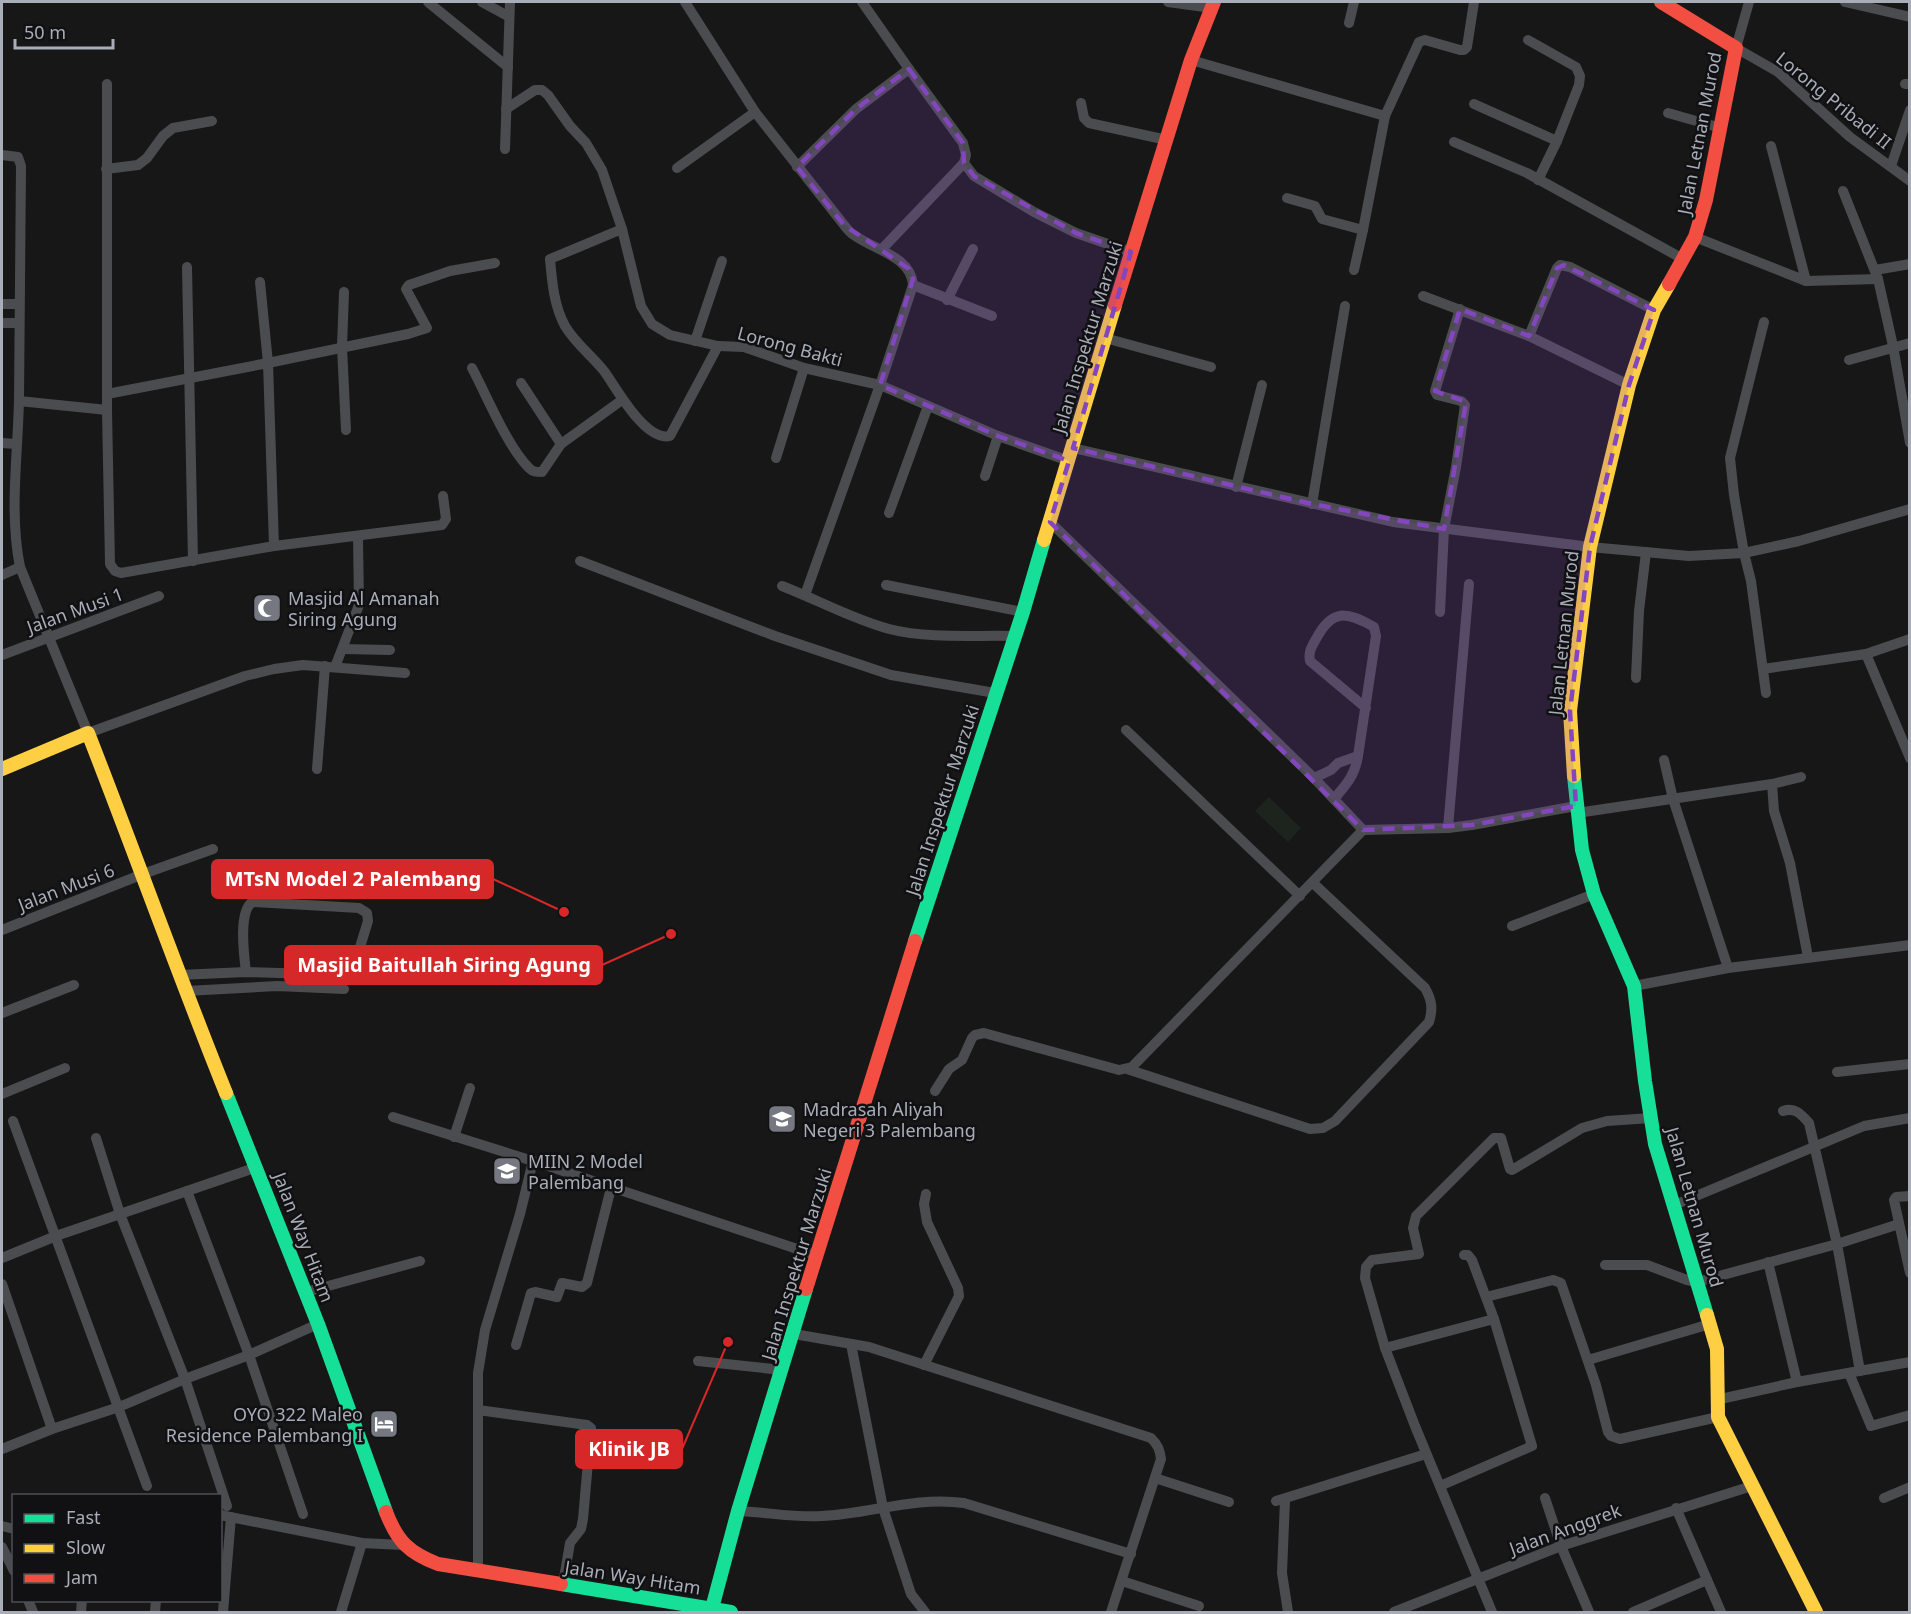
<svg xmlns="http://www.w3.org/2000/svg" width="1911" height="1614" viewBox="0 0 1911 1614" font-family="'Noto Sans',sans-serif">
  <rect width="100%" height="100%" fill="#171717"/>
  <polygon fill="#1d241e" points="1269,797 1301,828 1288,842 1255,811"/>
  <g fill="none" stroke-linecap="round" stroke-linejoin="round">
    <g stroke="#4b4c50" stroke-width="10">
      <polyline points="428,2 508,67"/>
      <polyline points="482,2 508,16"/>
      <path d="M 685,2 L 755,112 L 844,225 C 847,229 850,233 854,235 C 874,250 911,256 913,285 L 880,385 L 805,595"/>
      <polyline points="862,2 909,69 963,143 966,155 964,163 974,176 1034,212 1076,233 1131,252"/>
      <polyline points="1168,2 1212,8"/>
      <polyline points="1749,2 1736,48 1778,72 1850,137 1910,181"/>
      <polyline points="1845,2 1910,17"/>
      <polyline points="1349,23 1354,2"/>
      <polyline points="1528,40 1576,67 1580,76 1579,85 1557,141 1538,180"/>
      <polyline points="1191,60 1385,116 1363,230 1354,270"/>
      <polyline points="107,84 107,410 110,564 115,571 121,573 274,546 442,525 446,519 443,496"/>
      <polyline points="1905,84 1910,84"/>
      <polyline points="1081,103 1084,118 1089,123 1167,140"/>
      <polyline points="1474,104 1557,141"/>
      <polyline points="506,109 535,90 542,90 548,95 570,126 586,143 602,170 622,229 641,306 652,324 670,335 718,346 744,347 804,368 880,385 998,436 1069,461"/>
      <polyline points="1668,113 1721,128"/>
      <polyline points="1385,116 1419,42 1425,40 1460,50 1464,50 1467,47 1474,2"/>
      <polyline points="1454,142 1527,173 1683,259"/>
      <polyline points="1771,146 1806,281"/>
      <polyline points="505,149 510,2"/>
      <path d="M 2,155 L 18,157 L 21,166 C 20,244 20,321 19,399 C 18,455 9,512 20,567 L 88,733 L 245,676 L 274,669 L 303,665 L 405,673"/>
      <polyline points="1891,166 1910,110"/>
      <polyline points="797,167 856,109 909,69"/>
      <polyline points="677,168 755,112"/>
      <polyline points="106,169 138,165 147,158 163,136 173,128 212,121"/>
      <polyline points="1843,191 1878,279 1893,346 1910,443"/>
      <polyline points="1287,198 1315,206 1322,219 1363,230"/>
      <path d="M 622,229 L 550,259 C 552,282 554,306 565,326 C 575,343 592,356 604,371 C 616,387 645,442 670,436 L 718,346"/>
      <polyline points="1695,237 1806,281 1878,279"/>
      <polyline points="882,249 964,163"/>
      <polyline points="187,267 193,561"/>
      <polyline points="1875,270 1910,264"/>
      <polyline points="260,282 268,363 408,334 427,328 406,289 409,285 450,271 495,263"/>
      <polyline points="913,285 992,316"/>
      <polyline points="344,292 342,347 346,430"/>
      <polyline points="1423,296 1529,336 1629,385"/>
      <polyline points="947,300 973,249"/>
      <polyline points="2,304 19,304"/>
      <polyline points="1764,322 1730,458 1734,495 1744,553 1751,581 1766,693"/>
      <polyline points="2,323 19,323"/>
      <polyline points="1529,336 1557,268 1560,265 1570,267 1654,310"/>
      <polyline points="1105,338 1211,367"/>
      <polyline points="695,341 722,261"/>
      <polyline points="1849,360 1910,343"/>
      <path d="M 472,368 C 487,396 507,446 529,468 C 533,472 536,472 542,472 L 561,444 L 622,400"/>
      <polyline points="521,383 561,444"/>
      <polyline points="107,394 268,363 274,546"/>
      <polyline points="19,401 107,410"/>
      <polyline points="2,443 16,444"/>
      <polyline points="1073,448 1393,522 1590,547 1689,556 1744,553 1799,541 1910,509"/>
      <polyline points="776,458 804,368"/>
      <polyline points="985,476 998,436"/>
      <polyline points="1236,487 1262,385"/>
      <polyline points="1312,504 1345,306"/>
      <polyline points="889,513 928,406"/>
      <polyline points="1050,522 1314,778 1363,830 1448,828 1472,825 1576,806"/>
      <polyline points="580,561 775,636 891,675 995,693"/>
      <polyline points="2,575 20,567"/>
      <polyline points="886,585 1023,612"/>
      <path d="M 782,586 C 818,600 852,619 889,629 C 929,639 974,635 1014,636"/>
      <polyline points="1440,612 1444,529 1456,467 1465,405 1461,401 1437,395 1435,391 1460,309"/>
      <polyline points="343,649 390,650"/>
      <polyline points="1866,654 1910,758"/>
      <polyline points="2,655 159,596"/>
      <polyline points="335,667 359,605 358,536"/>
      <polyline points="1763,669 1866,654 1910,639"/>
      <polyline points="1636,678 1639,611 1646,552"/>
      <polyline points="1126,730 1300,896"/>
      <polyline points="1664,760 1673,799 1728,968"/>
      <polyline points="317,769 325,666"/>
      <polyline points="1801,777 1772,784 1774,811 1790,863 1808,957"/>
      <path d="M 1314,778 L 1331,770 L 1338,763 L 1358,756 L 1376,636 L 1374,627 C 1346,611 1332,609 1316,639 C 1312,646 1308,652 1310,661 L 1366,708"/>
      <path d="M 1334,799 C 1347,784 1355,775 1358,756"/>
      <polyline points="1577,813 1772,784"/>
      <polyline points="1448,828 1469,584"/>
      <polyline points="1512,926 1594,894"/>
      <polyline points="2,930 143,874 213,849"/>
      <path d="M 179,975 L 246,972 L 348,975 L 353,970 L 368,921 L 367,913 L 359,908 L 252,902 C 238,913 244,955 246,972"/>
      <polyline points="1634,986 1728,968 1910,945"/>
      <polyline points="186,991 277,986 344,989"/>
      <polyline points="2,1013 74,985"/>
      <path d="M 1127,1069 L 1310,1129 L 1323,1128 L 1335,1121 L 1429,1022 C 1433,1009 1432,1000 1425,988 L 1313,883"/>
      <polyline points="1837,1072 1910,1064"/>
      <polyline points="935,1091 949,1069 962,1060 972,1038 975,1035 984,1033 1119,1070 1132,1067 1363,830"/>
      <polyline points="2,1094 65,1068"/>
      <path d="M 1783,1111 C 1795,1107 1801,1114 1809,1123 L 1837,1244 L 1860,1371"/>
      <polyline points="393,1117 533,1161 818,1256"/>
      <polyline points="13,1121 147,1486"/>
      <polyline points="454,1137 470,1088"/>
      <polyline points="96,1138 120,1214 185,1379 227,1506"/>
      <polyline points="187,1191 249,1355 303,1514"/>
      <polyline points="1910,1196 1896,1197 1894,1200 1910,1273"/>
      <polyline points="1672,1206 1864,1126 1910,1118"/>
      <polyline points="2,1258 56,1236 257,1167"/>
      <polyline points="1768,1262 1797,1382"/>
      <polyline points="1605,1265 1647,1265 1687,1280 1697,1282 1837,1244 1899,1224"/>
      <polyline points="2,1284 52,1429"/>
      <polyline points="306,1292 420,1261"/>
      <polyline points="1486,1297 1553,1280 1561,1283 1596,1385 1608,1432 1611,1436 1620,1439 1718,1417"/>
      <path d="M 794,1334 L 869,1347 L 1151,1438 C 1158,1445 1160,1450 1161,1459 L 1111,1612"/>
      <polyline points="851,1344 883,1508 911,1594 925,1612"/>
      <polyline points="516,1345 531,1293 535,1292 557,1297 562,1283 582,1287 587,1283 611,1188"/>
      <polyline points="1385,1348 1494,1319"/>
      <polyline points="1588,1360 1710,1324"/>
      <polyline points="698,1361 782,1370"/>
      <polyline points="924,1365 959,1296 958,1288 927,1222 924,1204 926,1194"/>
      <polyline points="1849,1373 1871,1426 1910,1415"/>
      <polyline points="1716,1400 1797,1382 1910,1362"/>
      <polyline points="478,1410 587,1425 591,1428 583,1519 581,1529 570,1543 563,1584"/>
      <polyline points="2,1449 52,1429 119,1407 185,1379 249,1355 318,1324"/>
      <polyline points="1155,1478 1229,1502"/>
      <polyline points="1440,1486 1532,1446 1494,1319 1472,1260 1468,1255 1464,1255"/>
      <polyline points="1545,1498 1561,1546 1589,1612"/>
      <polyline points="1884,1498 1910,1487"/>
      <polyline points="1285,1500 1282,1573 1288,1612"/>
      <polyline points="1276,1501 1426,1454"/>
      <polyline points="1676,1508 1721,1612"/>
      <path d="M 738,1511 C 766,1512 794,1518 822,1516 C 870,1514 914,1496 964,1503 L 1131,1554"/>
      <polyline points="220,1515 362,1543 403,1545"/>
      <polyline points="2,1526 14,1529"/>
      <polyline points="2,1547 14,1571"/>
      <polyline points="478,1572 478,1373 485,1330 520,1214 533,1161"/>
      <polyline points="1122,1581 1199,1606"/>
      <polyline points="28,1600 33,1612"/>
      <polyline points="81,1612 82,1600"/>
      <polyline points="155,1612 156,1600"/>
      <polyline points="223,1612 231,1517"/>
      <polyline points="341,1612 362,1543"/>
      <polyline points="1394,1612 1561,1546 1752,1486"/>
      <polyline points="1492,1612 1415,1426 1385,1348 1365,1278 1366,1267 1372,1260 1419,1254 1413,1228 1416,1216 1494,1138 1501,1138 1510,1169 1512,1170 1582,1128 1607,1121 1651,1118"/>
      <polyline points="1633,1612 1707,1580"/>
    </g>
    <g stroke="#16e098" stroke-width="14">
      <polyline points="1574,776 1582,850 1594,894 1634,986 1645,1081 1655,1144 1707,1315"/>
      <polyline points="915,941 1023,612 1044,540"/>
      <polyline points="226,1093 318,1324 386,1512"/>
      <polyline points="561,1584 731,1612"/>
      <polyline points="711,1612 738,1511 806,1289"/>
    </g>
    <g stroke="#ffcf43" stroke-width="14">
      <polyline points="1044,540 1115,305"/>
      <path d="M 2,769 L 88,733 C 135,853 178,974 226,1093"/>
      <polyline points="1574,776 1570,711 1590,547 1629,385 1654,310 1669,284"/>
      <polyline points="1707,1315 1717,1349 1718,1417 1816,1612"/>
    </g>
    <g stroke="#f24e42" stroke-width="14">
      <polyline points="1661,2 1736,48 1706,200 1695,237 1669,284"/>
      <polyline points="1115,305 1191,60 1214,2"/>
      <polyline points="806,1289 915,941"/>
      <path d="M 386,1512 C 397,1541 409,1553 438,1564 L 561,1584"/>
    </g>
  </g>
  <path fill="#8446be" fill-opacity="0.2" stroke="#8446be" stroke-width="4.5" stroke-dasharray="12 8" stroke-linejoin="round" d="M 909,69 L 963,143 L 964,163 L 974,176 L 1076,233 L 1131,252 L 1073,448 L 1312,504 L 1444,529 L 1466,402 L 1435,391 L 1460,309 L 1529,336 L 1557,268 L 1564,265 L 1654,310 L 1629,385 L 1590,547 L 1570,711 L 1576,806 L 1472,825 L 1363,830 L 1050,522 L 1069,461 L 998,436 L 880,385 L 913,279 L 909,269 L 844,225 L 797,167 L 856,109 Z"/>
  <defs>
    <g id="mosque-square" transform="scale(1.5)"><rect x="-9" y="-9" width="18" height="18" rx="4" fill="#757880" stroke="#111113"/><path d="M3.5-4.9A6 6 0 1 0 3.5 4.9A5 5 0 1 1 3.5-4.9Z" fill="#fff"/></g>
    <g id="school-square" transform="scale(1.5)"><rect x="-9" y="-9" width="18" height="18" rx="4" fill="#757880" stroke="#111113"/><path d="M0-5L7-2L0 1L-7-2ZM-4 1L0 2.5L4 1V4Q0 6-4 4Z" fill="#fff"/></g>
    <g id="hotel-square" transform="scale(1.5)"><rect x="-9" y="-9" width="18" height="18" rx="4" fill="#757880" stroke="#111113"/><path d="M-6-4.5h1.5V1H6V5H4.5V3h-9V5H-6ZM-4 0a1.8 1.8 0 1 1 3.6 0ZM.5 0V-2.5h3Q6-2.5 6 0Z" fill="#fff"/></g>
  </defs>
  <g fill-rule="evenodd">
    <use href="#mosque-square" x="267" y="608"/>
    <use href="#school-square" x="782" y="1119"/>
    <use href="#school-square" x="507" y="1171"/>
    <use href="#hotel-square" x="384" y="1424"/>
  </g>
  <g text-anchor="middle" dominant-baseline="central" stroke-width="5" stroke-linejoin="round" paint-order="stroke">
    <g font-size="18" fill="#a8adb8" stroke="#111113">
      <text transform="translate(1834 100) rotate(39)">Lorong Pribadi II</text>
      <text transform="translate(1699 133) rotate(-79)">Jalan Letnan Murod</text>
      <text transform="translate(1087 337) rotate(-73)">Jalan Inspektur Marzuki</text>
      <text transform="translate(790 346) rotate(15)">Lorong Bakti</text>
      <text transform="translate(75 610) rotate(-20)">Jalan Musi 1</text>
      <text transform="translate(1563 633) rotate(-84)">Jalan Letnan Murod</text>
      <text transform="translate(942 800) rotate(-72)">Jalan Inspektur Marzuki</text>
      <text transform="translate(66 887) rotate(-21)">Jalan Musi 6</text>
      <text transform="translate(1695 1207) rotate(74)">Jalan Letnan Murod</text>
      <text transform="translate(304 1237) rotate(69)">Jalan Way Hitam</text>
      <text transform="translate(796 1264) rotate(-73)">Jalan Inspektur Marzuki</text>
      <text transform="translate(1565 1529) rotate(-20)">Jalan Anggrek</text>
      <text transform="translate(633 1577) rotate(9)">Jalan Way Hitam</text>
    </g>
    <g font-size="18" fill="#a8adb8" stroke="#111113" text-anchor="start">
      <text x="288" y="598">Masjid Al Amanah<tspan x="288" dy="21">Siring Agung</tspan></text>
      <text x="803" y="1109">Madrasah Aliyah<tspan x="803" dy="21">Negeri 3 Palembang</tspan></text>
      <text x="528" y="1161">MIIN 2 Model<tspan x="528" dy="21">Palembang</tspan></text>
      <text x="363" y="1414" text-anchor="end">OYO 322 Maleo<tspan x="363" dy="21">Residence Palembang I</tspan></text>
    </g>
  </g>
  <path fill="none" stroke="#d62828" stroke-width="2" d="M564 912L493 879M671 934L602 965M728 1342L682 1449"/>
  <g fill="#d62828" stroke="#111113" stroke-width="2">
    <circle cx="564" cy="912" r="6"/>
    <circle cx="671" cy="934" r="6"/>
    <circle cx="728" cy="1342" r="6"/>
  </g>
  <g fill="#d62828" stroke="#d62828" stroke-width="2">
    <rect x="212" y="860" width="281" height="38" rx="6"/>
    <rect x="285" y="946" width="317" height="38" rx="6"/>
    <rect x="576" y="1430" width="106" height="38" rx="6"/>
  </g>
  <g font-size="20" text-anchor="middle" font-weight="bold" fill="#fff">
    <text x="353" y="886">MTsN Model 2 Palembang</text>
    <text x="444" y="972">Masjid Baitullah Siring Agung</text>
    <text x="629" y="1456">Klinik JB</text>
  </g>
  <rect width="1911" height="1614" fill="none" stroke="#a8adb8" stroke-width="6"/>
  <rect x="12" y="1494" width="210" height="108" fill="#111113" stroke="#4d4f55" stroke-width="1.5"/>
  <rect x="24" y="1514" width="30" height="9" fill="#16e098" stroke="#4d4f55" stroke-width="1.5"/>
  <text x="66" y="1524" font-size="18" fill="#a8adb8">Fast</text>
  <rect x="24" y="1544" width="30" height="9" fill="#ffcf43" stroke="#4d4f55" stroke-width="1.5"/>
  <text x="66" y="1554" font-size="18" fill="#a8adb8">Slow</text>
  <rect x="24" y="1574" width="30" height="9" fill="#f24e42" stroke="#4d4f55" stroke-width="1.5"/>
  <text x="66" y="1584" font-size="18" fill="#a8adb8">Jam</text>
  <path d="M15 39v9h98v-9" fill="none" stroke="#a8adb8" stroke-width="3"/>
  <text x="24" y="39" font-size="18" fill="#a8adb8" stroke="#111113" stroke-width="4.5" paint-order="stroke">50 m</text>
</svg>
